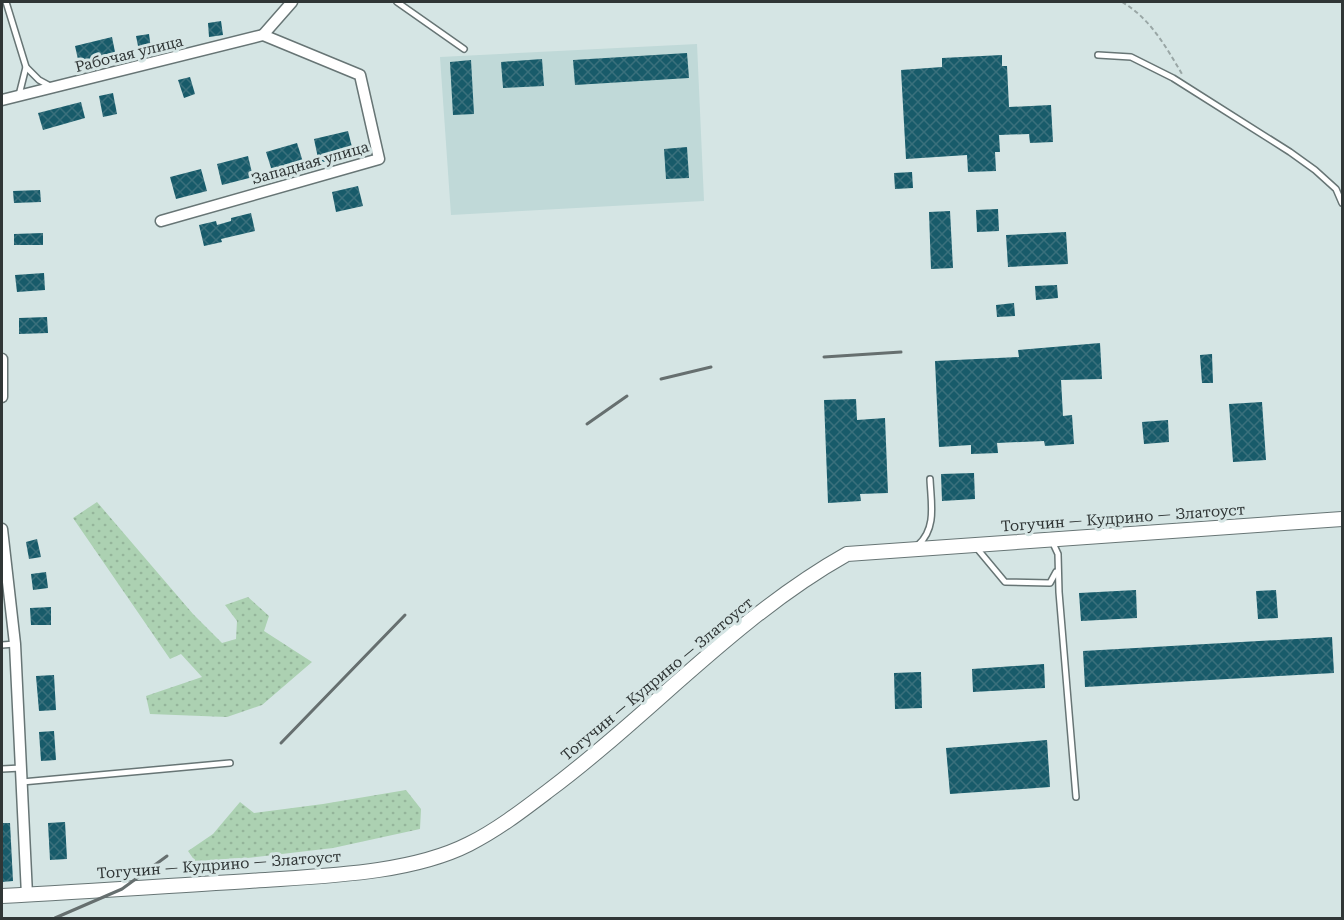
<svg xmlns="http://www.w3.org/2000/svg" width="1344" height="920" viewBox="0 0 1344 920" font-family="'Roboto Serif',serif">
  <defs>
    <pattern id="grass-dots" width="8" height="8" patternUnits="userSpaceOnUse" patternTransform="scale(1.5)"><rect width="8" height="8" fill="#acd1b2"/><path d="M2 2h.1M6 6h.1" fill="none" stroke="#94b49a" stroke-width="1.8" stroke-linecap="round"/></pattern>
    <pattern id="building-cross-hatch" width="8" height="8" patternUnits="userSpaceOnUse" patternTransform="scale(1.5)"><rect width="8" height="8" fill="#185b6a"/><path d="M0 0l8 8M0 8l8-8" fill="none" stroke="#3a707c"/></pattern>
  </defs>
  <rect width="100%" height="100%" fill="#d5e5e4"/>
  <polygon fill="#c0d9d8" points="697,44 704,201 451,215 440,57"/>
  <g fill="url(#grass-dots)">
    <polygon points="97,502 193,614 222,643 236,639 237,621 225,605 248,597 269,616 264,631 312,662 262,705 227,717 150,714 146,696 202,677 181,654 170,659 73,518"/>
    <polygon points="406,790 421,809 420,829 333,848 197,864 188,851 213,834 240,802 254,813 323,804"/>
  </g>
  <g fill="url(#building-cross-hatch)">
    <polygon points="221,21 223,35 209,37 208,23"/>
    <polygon points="149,34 151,49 139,51 136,36"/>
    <polygon points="112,37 116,57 79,64 75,46"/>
    <polygon points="687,53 689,78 575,85 573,60"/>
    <polygon points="1002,55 1002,66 1007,66 1009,107 1051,105 1053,142 1030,143 1029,134 999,135 1000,152 995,152 996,171 968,172 967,155 906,159 901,70 942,67 942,58"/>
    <polygon points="542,59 544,86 503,88 501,62"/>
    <polygon points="471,60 474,114 453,115 450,62"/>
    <polygon points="190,77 195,94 184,98 178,80"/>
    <polygon points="113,93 117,114 103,117 99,96"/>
    <polygon points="81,102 85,118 43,130 38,113"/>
    <polygon points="348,131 354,155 319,163 314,139"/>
    <polygon points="297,143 304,165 273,174 266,152"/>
    <polygon points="687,147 689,178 666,179 664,149"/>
    <polygon points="248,156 253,177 222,185 217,164"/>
    <polygon points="201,169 207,191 176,199 170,177"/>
    <polygon points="912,172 913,188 895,189 894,173"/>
    <polygon points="358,186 363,206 336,212 332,192"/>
    <polygon points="40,190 41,202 14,203 13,191"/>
    <polygon points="998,209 999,231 977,232 976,210"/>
    <polygon points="950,211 953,268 931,269 929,212"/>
    <polygon points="251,213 255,231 221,239 222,242 204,246 199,225 216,221 217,225 231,221 231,218"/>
    <polygon points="1066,232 1068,264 1008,267 1006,235"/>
    <polygon points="43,233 43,245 14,245 14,234"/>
    <polygon points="44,273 45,290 17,292 15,275"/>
    <polygon points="1057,285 1058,298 1036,300 1035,286"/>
    <polygon points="1014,303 1015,316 997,317 996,305"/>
    <polygon points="47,317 48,333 19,334 19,318"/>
    <polygon points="1100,343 1102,379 1061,380 1063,416 1072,415 1074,444 1045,446 1044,441 997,443 998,453 971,454 971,445 939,447 935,361 1019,357 1018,350"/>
    <polygon points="1212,354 1213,383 1202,383 1200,355"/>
    <polygon points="856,399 857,420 885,418 888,493 860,494 861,501 828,503 824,400"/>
    <polygon points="1262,402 1266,460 1233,462 1229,404"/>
    <polygon points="1168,420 1169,442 1144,444 1142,422"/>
    <polygon points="974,473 975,499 942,501 941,474"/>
    <polygon points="37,539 41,557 29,559 26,542"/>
    <polygon points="46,572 48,588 33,590 31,574"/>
    <polygon points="1136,590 1137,618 1081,621 1079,593"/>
    <polygon points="1276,590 1278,618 1258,619 1256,591"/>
    <polygon points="51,607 51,625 31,625 30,608"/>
    <polygon points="1332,637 1334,673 1085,687 1083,651"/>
    <polygon points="1044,664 1045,688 973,692 972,669"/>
    <polygon points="921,672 922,708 895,709 894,673"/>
    <polygon points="54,675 56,710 39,711 36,676"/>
    <polygon points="54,731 56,760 41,761 39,732"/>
    <polygon points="1047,740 1050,787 950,794 946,748"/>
    <polygon points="65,822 67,859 50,860 48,823"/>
    <polygon points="2,823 10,823 13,881 2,882"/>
  </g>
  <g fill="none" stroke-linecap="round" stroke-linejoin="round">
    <g stroke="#677575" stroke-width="8">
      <g id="service">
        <polyline points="6,2 26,67 19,95"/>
        <polyline points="397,2 464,49"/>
        <polyline points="1098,55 1131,57 1173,78 1290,152 1315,170 1336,189 1342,203"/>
        <polyline points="26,67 39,80 50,86"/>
        <polyline points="1052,541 1058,554 1059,592 1076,797"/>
        <path d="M 918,545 C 937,528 931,503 930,479"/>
        <polyline points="975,546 1005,582 1050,583 1056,572"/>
        <polyline points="2,645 15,644"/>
        <polyline points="2,769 21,768"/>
        <polyline points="22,782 230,763"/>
      </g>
    </g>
    <g stroke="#677575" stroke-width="13">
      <g id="minor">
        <polyline points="2,100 263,35"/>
        <polyline points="161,221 379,159 360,75 263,35 292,2"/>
        <polyline points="2,359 2,397"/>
        <polyline points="2,529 15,644 27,895"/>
      </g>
    </g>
    <g stroke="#677575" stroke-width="16">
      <path id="tertiary" d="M 2,896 C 84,892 167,886 249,881 C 317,876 408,875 469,844 C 497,830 523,810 548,791 C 650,715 735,617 847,554 L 1342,519"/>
    </g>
    <path stroke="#99a6a5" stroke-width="2" stroke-dasharray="4.5 3" stroke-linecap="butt" d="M 1122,2 C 1150,18 1166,47 1182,74"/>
    <use href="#service" stroke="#fff" stroke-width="5"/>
    <use href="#minor" stroke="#fff" stroke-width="10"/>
    <use href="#tertiary" stroke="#fff" stroke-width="14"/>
    <g stroke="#666f6f" stroke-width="3">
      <polyline points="824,357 901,352"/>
      <polyline points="661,379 711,367"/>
      <polyline points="587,424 627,396"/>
      <polyline points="281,743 405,615"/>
      <polyline points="55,918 122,889 167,856"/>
    </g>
  </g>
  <g text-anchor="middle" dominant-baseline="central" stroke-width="6" stroke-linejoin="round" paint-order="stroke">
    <g font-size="15" fill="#303636" stroke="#d5e5e4">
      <text transform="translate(129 54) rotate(-14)">Рабочая улица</text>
      <text transform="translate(310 163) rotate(-16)">Западная улица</text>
      <text transform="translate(1123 518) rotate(-4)">Тогучин — Кудрино — Златоуст</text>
      <text transform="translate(657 679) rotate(-40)">Тогучин — Кудрино — Златоуст</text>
      <text transform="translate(219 865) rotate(-4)">Тогучин — Кудрино — Златоуст</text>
    </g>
  </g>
  <rect width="1344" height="920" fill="none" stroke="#303636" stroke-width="6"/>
</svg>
